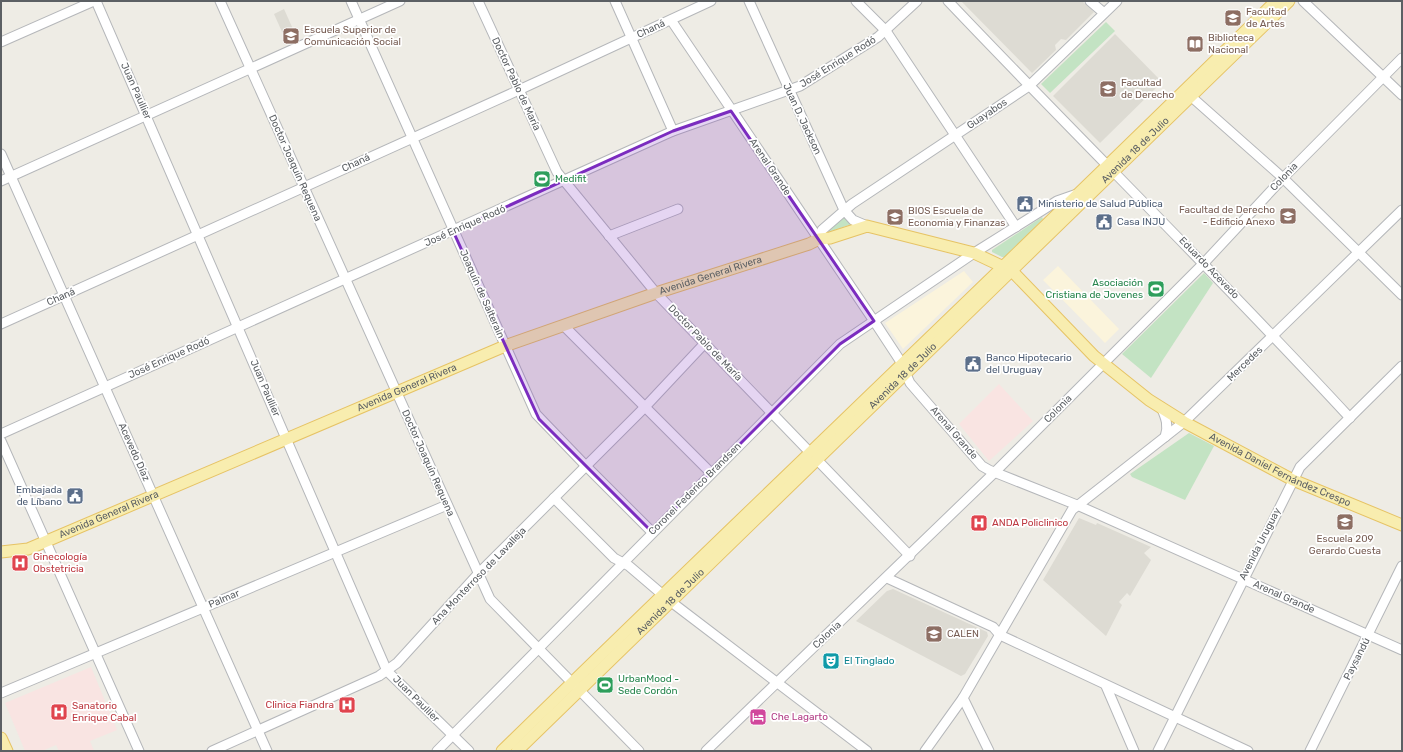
<svg xmlns="http://www.w3.org/2000/svg" width="1403" height="752" viewBox="0 0 1403 752" font-family="Rubik,sans-serif">
  <rect width="100%" height="100%" fill="#eeece5"/>
  <g fill="#fbf4dc">
    <polygon points="1058,266 1119,329 1105,343 1043,280"/>
    <polygon points="964,271 973,282 903,349 885,323"/>
  </g>
  <g fill="#dddbd3">
    <polygon points="961,1 1082,1 1094,12 1066,40 1061,39 1055,45 1056,50 1032,73"/>
    <polygon points="284,9 297,38 287,43 274,14"/>
    <polygon points="1115,34 1162,82 1100,143 1053,96"/>
    <polygon points="1079,518 1096,525 1097,523 1151,547 1144,553 1151,560 1130,596 1127,593 1119,602 1122,605 1106,636 1043,580"/>
    <polygon points="893,589 987,632 988,636 965,674 961,676 856,621 887,591"/>
  </g>
  <g fill="#f9e4e2">
    <polygon points="999,384 1033,421 989,461 959,424"/>
    <polygon points="91,667 117,730 90,741 94,751 59,751 56,745 42,751 25,751 5,703"/>
  </g>
  <g fill="#c3e3c3">
    <polygon points="1106,22 1115,31 1050,93 1041,84"/>
    <polygon points="844,217 852,224 829,232 827,230"/>
    <polygon points="1042,217 1043,219 1005,257 1002,257 992,252 992,250"/>
    <polygon points="1204,273 1213,283 1151,378 1122,354"/>
    <polygon points="1189,433 1214,446 1185,500 1132,477 1130,474"/>
  </g>
  <g fill="none" stroke-linecap="round" stroke-linejoin="round">
    <g stroke="#b5b7ba" stroke-width="11">
      <g id="minor">
        <polyline points="96,1 387,671 469,751"/>
        <polyline points="220,1 490,599 639,751"/>
        <polyline points="351,1 536,414 586,466 652,532"/>
        <polyline points="478,1 557,172 656,293 910,556"/>
        <polyline points="615,1 673,131"/>
        <polyline points="749,1 844,210 853,220 867,226"/>
        <polyline points="856,1 886,31 1016,227"/>
        <path d="M 948,1 C 1081,141 1219,276 1350,418"/>
        <polyline points="1090,1 1104,13"/>
        <polyline points="1303,1 1402,95"/>
        <polyline points="671,20 874,321 899,359 910,383 982,466 989,470 1077,505 1402,650"/>
        <polyline points="1,42 94,1"/>
        <polyline points="1186,92 1283,178 1402,295"/>
        <polyline points="1,154 267,751"/>
        <polyline points="1,181 400,1"/>
        <polyline points="609,236 678,209"/>
        <polyline points="819,239 822,230 852,204 1029,86 1117,1"/>
        <polyline points="1,324 519,90 711,1"/>
        <polyline points="564,326 711,473"/>
        <path d="M 1161,407 C 1166,418 1169,426 1165,437"/>
        <polyline points="1,434 673,131 800,86 878,37 917,1"/>
        <polyline points="1,441 139,751"/>
        <polyline points="554,498 614,558 629,566 670,601 867,751"/>
        <polyline points="887,578 993,627 1000,635 1248,751"/>
        <polyline points="1106,686 1134,751"/>
        <polyline points="1,693 447,505"/>
        <polyline points="963,698 989,751"/>
        <polyline points="212,751 379,676 397,663 478,574 645,407 705,343"/>
        <polyline points="437,751 840,344 974,253 1057,201 1077,194"/>
        <polyline points="706,751 995,472 1204,263 1283,178 1402,58"/>
        <polyline points="925,751 963,698 1072,510 1184,422 1402,210"/>
        <polyline points="1158,751 1300,467 1402,366"/>
        <polyline points="1310,751 1402,566"/>
      </g>
    </g>
    <g stroke="#e6c365" stroke-width="13">
      <g id="major">
        <path id="s1" d="M 1,552 L 28,549 L 505,346 L 656,293 L 809,244 L 819,239 L 830,238 L 867,226 L 974,253 L 1012,271 L 1094,356 L 1149,400 L 1184,422 L 1293,480 L 1402,525"/>
        <polyline points="1,738 7,751"/>
        <path d="M 502,751 C 759,500 1020,253 1276,1"/>
        <path id="s2" d="M 517,751 L 1289,1"/>
      </g>
    </g>
    <use href="#minor" stroke="#fff" stroke-width="9"/>
    <use href="#major" stroke="#f8edaf" stroke-width="11"/>
  </g>
  <path fill="#7b2cbf" fill-opacity="0.2" stroke="#7b2cbf" stroke-width="3" stroke-linejoin="round" d="M 731,111 L 874,321 L 840,344 L 652,532 L 539,419 L 453,231 L 673,131 Z"/>
  <defs>
    <g id="university-square" transform="scale(0.9)"><rect x="-9" y="-9" width="18" height="18" rx="4" fill="#8d6e63" stroke="#fff"/><path d="M0-5L7-2L0 1L-7-2ZM-4 1L0 2.5L4 1V4Q0 6-4 4Z" fill="#fff"/></g>
    <g id="school-square" transform="scale(0.9)"><rect x="-9" y="-9" width="18" height="18" rx="4" fill="#8d6e63" stroke="#fff"/><path d="M0-5L7-2L0 1L-7-2ZM-4 1L0 2.5L4 1V4Q0 6-4 4Z" fill="#fff"/></g>
    <g id="library-square" transform="scale(0.9)"><rect x="-9" y="-9" width="18" height="18" rx="4" fill="#8d6e63" stroke="#fff"/><path d="M-6-4Q-3-5.5-.7-3.5V5Q-3 3-6 4ZM6-4Q3-5.5 .7-3.5V5Q3 3 6 4Z" fill="#fff"/></g>
    <g id="stadium-square" transform="scale(0.9)"><rect x="-9" y="-9" width="18" height="18" rx="4" fill="#2e9e5b" stroke="#fff"/><path d="M0-5a6.5 5 0 1 0 0 10a6.5 5 0 1 0 0-10ZM-3.5-1.8h7v3.6h-7Z" fill="#fff"/></g>
    <g id="civic-square" transform="scale(0.9)"><rect x="-9" y="-9" width="18" height="18" rx="4" fill="#5c6f8a" stroke="#fff"/><path d="M-.6-6.5H3V-4.5H.6V-3L4-1V1h2V6H-6V1h2V-1L-.6-3ZM-1.2 2.5V6h2.4V2.5Z" fill="#fff"/></g>
    <g id="hospital-square" transform="scale(0.9)"><rect x="-9" y="-9" width="18" height="18" rx="4" fill="#e0444e" stroke="#fff"/><path d="M-5-5h3v3.5h4V-5h3V5h-3V1.5h-4V5h-3Z" fill="#fff"/></g>
    <g id="theatre-square" transform="scale(0.9)"><rect x="-9" y="-9" width="18" height="18" rx="4" fill="#0f9aa8" stroke="#fff"/><path d="M-5-5.5Q0-4 5-5.5V0Q5 5 0 6Q-5 5-5 0ZM-3.3-2.5H-1v1.5H-3.3ZM1-2.5H3.3v1.5H1ZM-2.8 1Q0 5.5 2.8 1Z" fill="#fff"/></g>
    <g id="hotel-square" transform="scale(0.9)"><rect x="-9" y="-9" width="18" height="18" rx="4" fill="#d1479c" stroke="#fff"/><path d="M-6-4.5h1.5V1H6V5H4.5V3h-9V5H-6ZM-4 0a1.8 1.8 0 1 1 3.6 0ZM.5 0V-2.5h3Q6-2.5 6 0Z" fill="#fff"/></g>
  </defs>
  <g fill-rule="evenodd">
    <use href="#university-square" x="1233" y="18"/>
    <use href="#school-square" x="291" y="36"/>
    <use href="#library-square" x="1195" y="44"/>
    <use href="#university-square" x="1108" y="89"/>
    <use href="#stadium-square" x="542" y="179"/>
    <use href="#civic-square" x="1025" y="204"/>
    <use href="#university-square" x="1288" y="216"/>
    <use href="#university-square" x="895" y="217"/>
    <use href="#civic-square" x="1104" y="222"/>
    <use href="#stadium-square" x="1156" y="289"/>
    <use href="#civic-square" x="973" y="364"/>
    <use href="#civic-square" x="75" y="496"/>
    <use href="#school-square" x="1345" y="522"/>
    <use href="#hospital-square" x="979" y="523"/>
    <use href="#hospital-square" x="20" y="563"/>
    <use href="#university-square" x="934" y="634"/>
    <use href="#theatre-square" x="831" y="661"/>
    <use href="#stadium-square" x="605" y="685"/>
    <use href="#hospital-square" x="347" y="705"/>
    <use href="#hospital-square" x="59" y="712"/>
    <use href="#hotel-square" x="758" y="717"/>
  </g>
  <g text-anchor="middle" dominant-baseline="central" stroke-width="3.5" stroke-linejoin="round" paint-order="stroke">
    <g font-size="10" fill="#785e54" stroke="#fff" text-anchor="start">
      <text x="1246" y="12">Facultad<tspan x="1246" dy="12">de Artes</tspan></text>
      <text x="304" y="30">Escuela Superior de<tspan x="304" dy="12">Comunicación Social</tspan></text>
      <text x="1208" y="38">Biblioteca<tspan x="1208" dy="12">Nacional</tspan></text>
      <text x="1121" y="83">Facultad<tspan x="1121" dy="12">de Derecho</tspan></text>
      <text x="1275" y="210" text-anchor="end">Facultad de Derecho<tspan x="1275" dy="12">- Edificio Anexo</tspan></text>
      <text x="908" y="211">BIOS Escuela de<tspan x="908" dy="12">Economia y Finanzas</tspan></text>
      <text x="1345" y="539" text-anchor="middle">Escuela 209<tspan x="1345" dy="12">Gerardo Cuesta</tspan></text>
      <text x="947" y="634">CALEN</text>
    </g>
    <g font-size="10" fill="#5c6064" stroke="#fff">
      <text transform="translate(651 29) rotate(-25)">Chaná</text>
      <text transform="translate(838 62) rotate(-32)">José Enrique Rodó</text>
      <text transform="translate(516 84) rotate(65)">Doctor Pablo de María</text>
      <text transform="translate(136 91) rotate(66)">Juan Paullier</text>
      <text transform="translate(987 114) rotate(-34)">Guayabos</text>
      <text transform="translate(802 119) rotate(65)">Juan D. Jackson</text>
      <text stroke="none"><textPath href="#s2" startOffset="862">Avenida 18 de Julio</textPath></text>
      <text transform="translate(356 163) rotate(-25)">Chaná</text>
      <text transform="translate(770 167) rotate(56)">Arenal Grande</text>
      <text transform="translate(295 168) rotate(66)">Doctor Joaquín Requena</text>
      <text transform="translate(1284 177) rotate(-46)">Colonia</text>
      <text transform="translate(465 226) rotate(-24)">José Enrique Rodó</text>
      <text transform="translate(1209 268) rotate(46)">Eduardo Acevedo</text>
      <text stroke="none"><textPath href="#s1" startOffset="763">Avenida General Rivera</textPath></text>
      <text transform="translate(482 294) rotate(66)">Joaquín de Salterain</text>
      <text transform="translate(61 297) rotate(-24)">Chaná</text>
      <text transform="translate(705 343) rotate(46)">Doctor Pablo de María</text>
      <text transform="translate(169 358) rotate(-24)">José Enrique Rodó</text>
      <text transform="translate(1245 364) rotate(-44)">Mercedes</text>
      <text stroke="none"><textPath href="#s2" startOffset="538">Avenida 18 de Julio</textPath></text>
      <text transform="translate(265 388) rotate(67)">Juan Paullier</text>
      <text stroke="none"><textPath href="#s1" startOffset="439">Avenida General Rivera</textPath></text>
      <text transform="translate(1058 409) rotate(-45)">Colonia</text>
      <text transform="translate(954 433) rotate(49)">Arenal Grande</text>
      <text transform="translate(134 452) rotate(66)">Acevedo Díaz</text>
      <text transform="translate(428 463) rotate(66)">Doctor Joaquín Requena</text>
      <text stroke="none"><textPath href="#s1" startOffset="1417">Avenida Daniel Fernández Crespo</textPath></text>
      <text transform="translate(695 489) rotate(-45)">Coronel Federico Brandsen</text>
      <text stroke="none"><textPath href="#s1" startOffset="115">Avenida General Rivera</textPath></text>
      <text transform="translate(1260 544) rotate(-63)">Avenida Uruguay</text>
      <text transform="translate(479 576) rotate(-46)">Ana Monterroso de Lavalleja</text>
      <text transform="translate(1284 597) rotate(24)">Arenal Grande</text>
      <text transform="translate(224 599) rotate(-23)">Palmar</text>
      <text stroke="none"><textPath href="#s2" startOffset="214">Avenida 18 de Julio</textPath></text>
      <text transform="translate(827 635) rotate(-43)">Colonia</text>
      <text transform="translate(1357 659) rotate(-63)">Paysandú</text>
      <text transform="translate(416 699) rotate(45)">Juan Paullier</text>
    </g>
    <g font-size="10" fill="#27864d" stroke="#fff" text-anchor="start">
      <text x="555" y="179">Medifit</text>
      <text x="1143" y="283" text-anchor="end">Asociación<tspan x="1143" dy="12">Cristiana de Jovenes</tspan></text>
      <text x="618" y="679">UrbanMood -<tspan x="618" dy="12">Sede Cordón</tspan></text>
    </g>
    <g font-size="10" fill="#4e5e75" stroke="#fff" text-anchor="start">
      <text x="1038" y="204">Ministerio de Salud Pública</text>
      <text x="1117" y="222">Casa INJU</text>
      <text x="986" y="358">Banco Hipotecario<tspan x="986" dy="12">del Uruguay</tspan></text>
      <text x="62" y="490" text-anchor="end">Embajada<tspan x="62" dy="12">de Líbano</tspan></text>
    </g>
    <g font-size="10" fill="#be3a42" stroke="#fff" text-anchor="start">
      <text x="992" y="523">ANDA Policlinico</text>
      <text x="33" y="557">Ginecología<tspan x="33" dy="12">Obstetricia</tspan></text>
      <text x="334" y="705" text-anchor="end">Clinica Fiandra</text>
      <text x="72" y="706">Sanatorio<tspan x="72" dy="12">Enrique Cabal</tspan></text>
    </g>
    <g font-size="10" fill="#0d838f" stroke="#fff" text-anchor="start">
      <text x="844" y="661">El Tinglado</text>
    </g>
    <g font-size="10" fill="#b23c85" stroke="#fff" text-anchor="start">
      <text x="771" y="717">Che Lagarto</text>
    </g>
  </g>
  <rect width="1403" height="752" fill="none" stroke="#5c6064" stroke-width="4"/>
</svg>
